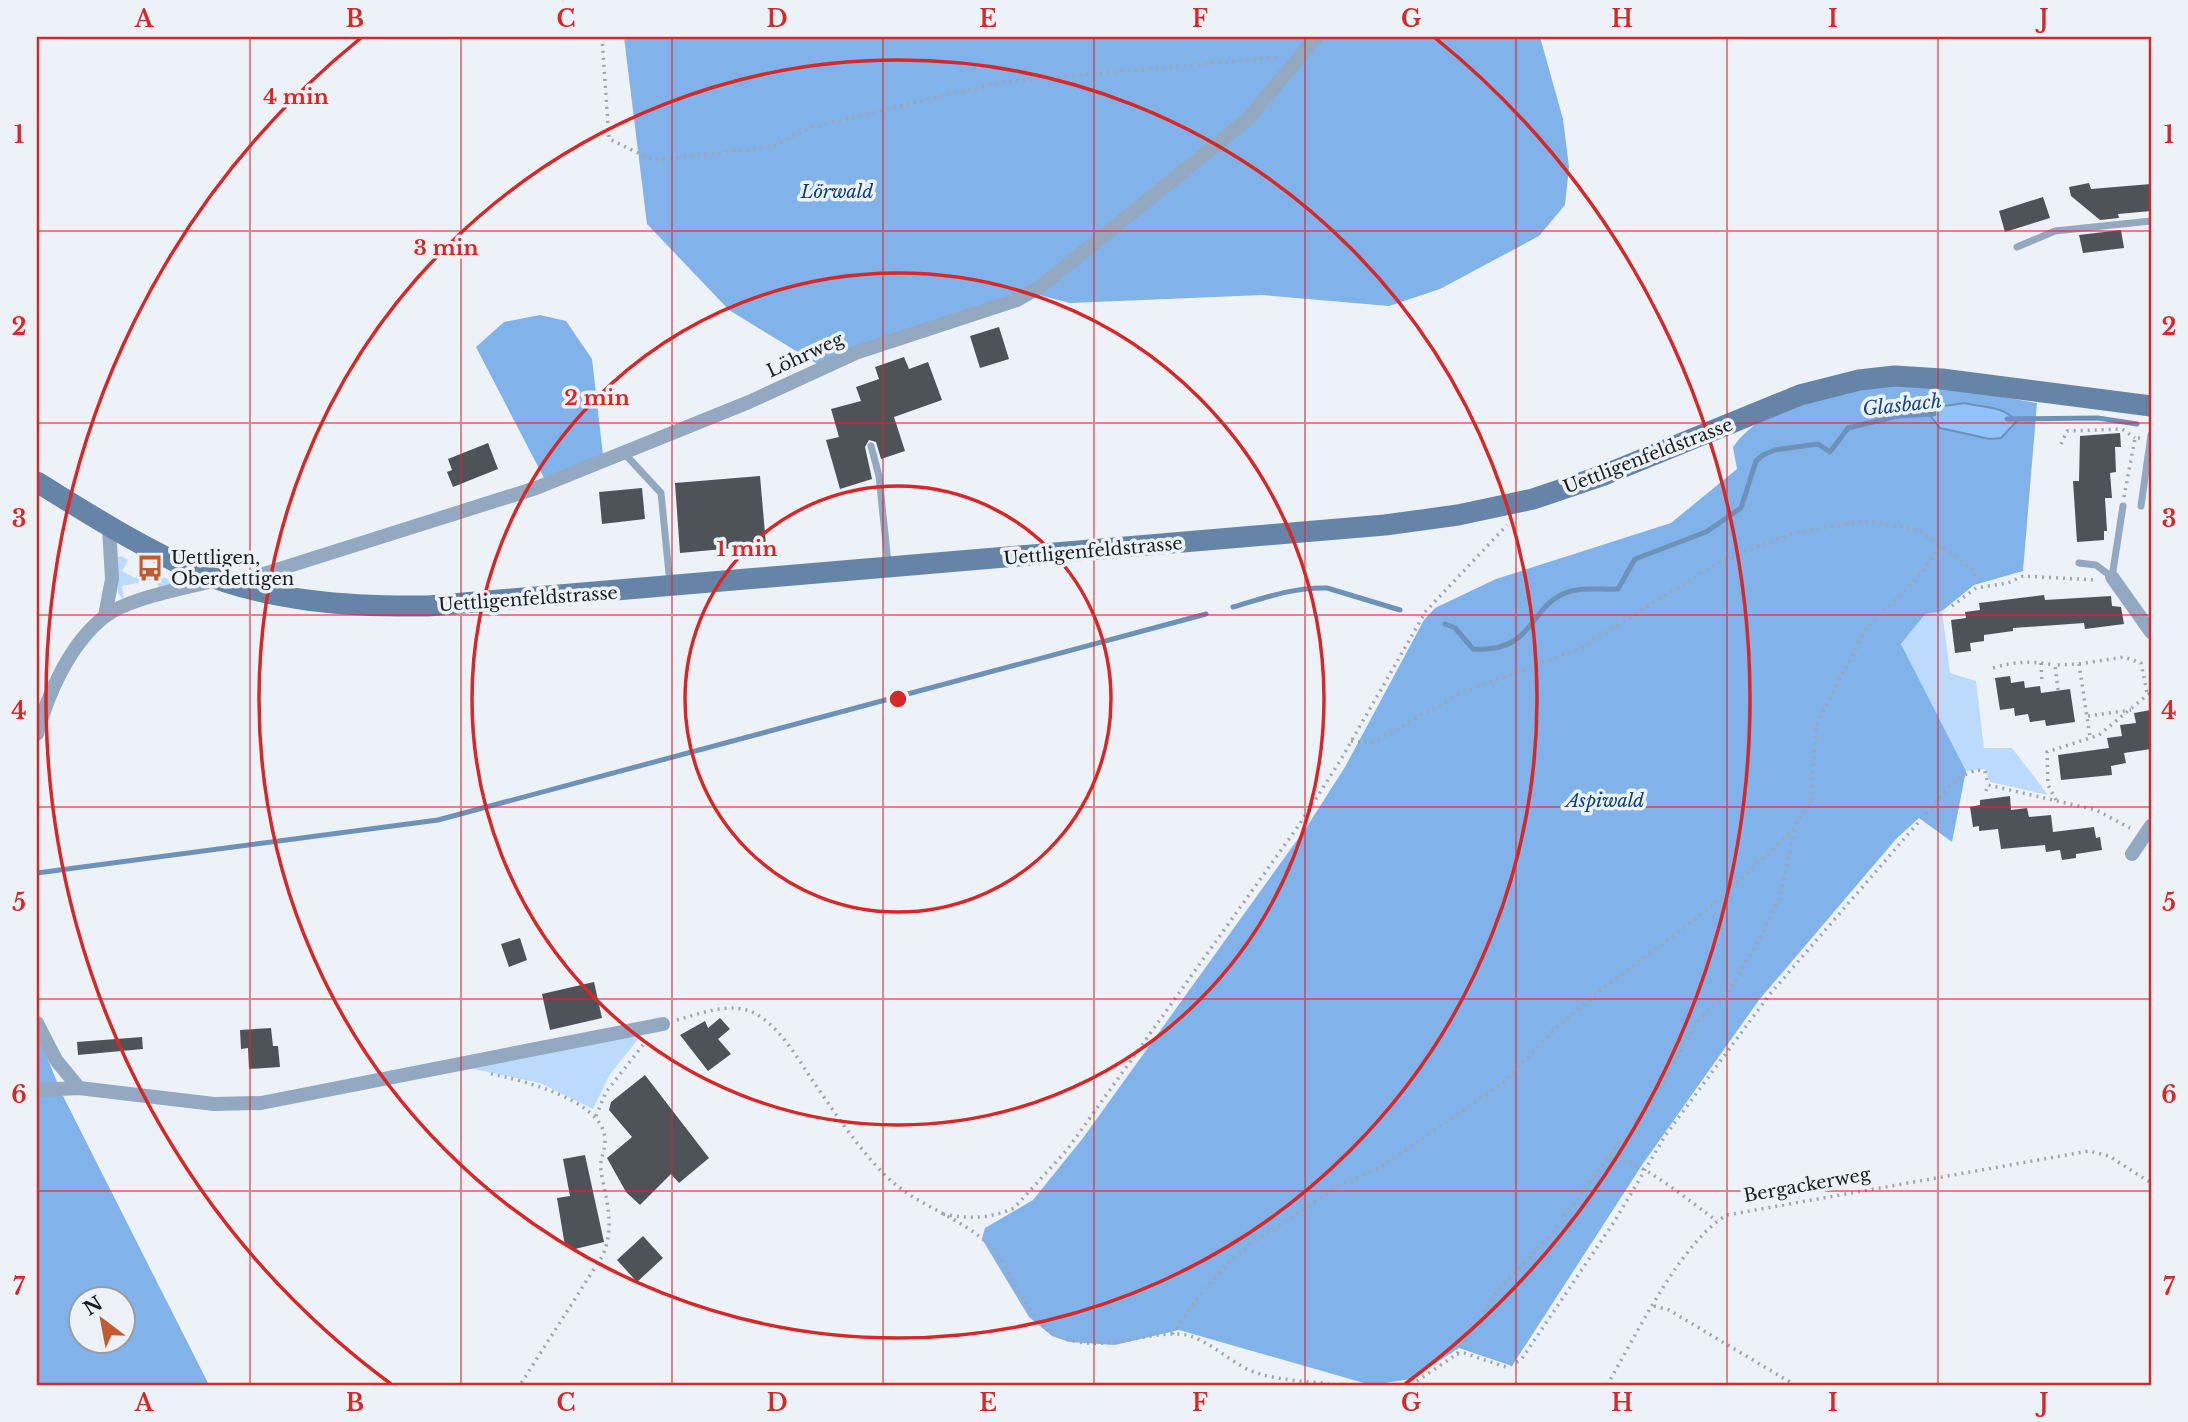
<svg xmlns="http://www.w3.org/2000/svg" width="2188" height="1422" viewBox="0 0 2188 1422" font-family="'Libre Baskerville',serif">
  <rect width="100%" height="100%" fill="#ecf2f8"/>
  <g fill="#bcdafc">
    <polygon points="121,556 128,560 122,571 135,578 142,567 178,584 159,589 156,579 122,586 124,599 122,598 118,593 118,557"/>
    <polygon points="1942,611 1950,673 1976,681 1984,748 2012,748 2048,795 1990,782 1985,769 1966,771 1901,644 1925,613"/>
    <polygon points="644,1032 610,1074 593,1109 540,1083 469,1068"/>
  </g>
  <g fill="#81b2e9" fill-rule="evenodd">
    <polygon points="624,37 1540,37 1563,119 1569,167 1565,205 1539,236 1440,289 1389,306 1262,295 1070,303 1039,295 819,365 729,310 647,224"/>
    <polygon points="540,315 566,321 592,359 603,455 544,478 476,347 504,322"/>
    <path d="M 1886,385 L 1939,386 L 2037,403 L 2023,571 L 1974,585 L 1942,611 L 1925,614 L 1901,644 L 1966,771 L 1952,842 L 1919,818 L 1896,839 L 1759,1000 L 1642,1165 L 1512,1366 L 1459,1348 L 1411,1379 L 1371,1385 L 1179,1330 L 1115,1345 L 1069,1342 L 1052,1336 L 1029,1317 L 982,1239 L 985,1228 L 1033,1200 L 1083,1138 L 1308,825 L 1345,767 L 1424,620 L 1435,608 L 1496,579 L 1671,523 L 1737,469 L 1733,447 C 1765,401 1835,395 1886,385 Z"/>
    <path d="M 37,1033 L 62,1094 L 209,1385 L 37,1385 ZM 80,1300 L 122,1300 L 122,1342 L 80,1342 Z"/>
  </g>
  <path fill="#91c3fb" stroke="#6e91b9" stroke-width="2" d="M 1965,403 C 1980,408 2005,405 2016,422 L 2001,438 L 1990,439 L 1940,428 L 1929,414 L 1944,406 Z"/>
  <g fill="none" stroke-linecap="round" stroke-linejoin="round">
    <g stroke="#6e91b9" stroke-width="5">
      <polyline points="2007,419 2098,418 2137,424"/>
      <path d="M 1233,607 C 1264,598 1294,587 1327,588 L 1400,610"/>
      <path d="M 1445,624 L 1455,628 L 1473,649 C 1533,653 1528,610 1563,594 C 1579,586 1601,590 1618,589 L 1635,559 L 1706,532 L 1741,508 L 1756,461 L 1763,455 L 1775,450 L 1818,444 L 1830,452 L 1848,428 L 1898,416 L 1934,414"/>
      <polyline points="37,873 438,820 1206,614"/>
    </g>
  </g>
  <g fill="#4e5358">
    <polygon points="2089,183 2091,189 2151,184 2151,211 2118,214 2119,218 2100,220 2071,196 2069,187"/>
    <polygon points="2043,197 2050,218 2005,232 1999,211"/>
    <polygon points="2121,230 2124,248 2083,253 2079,235"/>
    <polygon points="999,327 1009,359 980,368 970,336"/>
    <polygon points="904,357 909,369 928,362 942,400 894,417 905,451 881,459 876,442 869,440 865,447 872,479 840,489 826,440 839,437 831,409 861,401 856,387 879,379 875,367"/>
    <polygon points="2120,433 2121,447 2115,447 2116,472 2110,473 2112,498 2105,498 2107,531 2104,531 2104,540 2077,542 2073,481 2079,481 2080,436"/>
    <polygon points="488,443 498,469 453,487 447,472 452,470 448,459"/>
    <polygon points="760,476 766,545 680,553 675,483"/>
    <polygon points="642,488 645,519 602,524 599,492"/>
    <polygon points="2044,595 2045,600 2111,596 2112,606 2121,607 2124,624 2085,629 2084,623 2013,628 2013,631 1984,635 1984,641 1970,643 1971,651 1955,653 1951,620 1966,618 1965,612 1980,610 1979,603"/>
    <polygon points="2010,676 2011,683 2024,681 2025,688 2040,686 2041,693 2070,689 2075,722 2046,726 2045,720 2030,722 2028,714 2015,716 2014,708 2000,710 1995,678"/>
    <polygon points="2151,710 2151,749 2124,753 2126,763 2111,766 2112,775 2061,780 2058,755 2109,748 2107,738 2122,736 2120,725 2136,723 2134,713"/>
    <polygon points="2010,796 2011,810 2027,808 2029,817 2051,815 2053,832 2094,827 2096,838 2100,837 2102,850 2076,854 2076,858 2062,860 2060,850 2046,852 2045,845 2001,849 1998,829 1979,831 1979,826 1973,827 1970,807 1980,805 1980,800"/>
    <polygon points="520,938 527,960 509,967 501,944"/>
    <polygon points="594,982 602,1018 550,1030 542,994"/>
    <polygon points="720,1018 730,1029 718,1039 731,1054 708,1071 680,1035 705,1021 708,1028"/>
    <polygon points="271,1028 273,1046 278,1046 280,1067 249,1069 248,1048 241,1049 240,1030"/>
    <polygon points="142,1037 143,1049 78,1055 77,1042"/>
    <polygon points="645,1075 709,1158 679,1183 671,1174 640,1205 626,1192 607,1158 632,1137 609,1110 611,1102"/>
    <polygon points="585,1155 604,1242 575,1249 565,1246 557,1198 570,1196 563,1159"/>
    <polygon points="643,1236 663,1258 637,1282 617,1260"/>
  </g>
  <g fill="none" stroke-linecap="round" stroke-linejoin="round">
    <g stroke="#a2a6ab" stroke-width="3.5" stroke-dasharray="2 5" stroke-linecap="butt">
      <polyline points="602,37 609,139 653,160 771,147 812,127 1002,82 1281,57"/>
      <polyline points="2061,444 2067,431 2122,429 2135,438"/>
      <polyline points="2124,497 2135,438 2140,438"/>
      <polyline points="1952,606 1976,588 2008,583 2023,576 2096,580"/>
      <polyline points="2041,663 2042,684"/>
      <polyline points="2079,664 2124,657 2141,663 2147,693"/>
      <path d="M 1993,668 C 2015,661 2032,661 2055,665"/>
      <polyline points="2058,690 2055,665 2079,664 2090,737"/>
      <polyline points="2088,716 2131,710"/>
      <polyline points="1351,741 1372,743 1459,694 1581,648 1721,561 1790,534 1849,523 1872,522 1919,530 1972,569 1980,587"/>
      <polyline points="1986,791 1988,785 2096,810 2130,828"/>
      <polyline points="2056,800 2048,785 2047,752 2099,735 2151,692"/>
      <path d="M 677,1020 C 703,1013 733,1000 758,1015 C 783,1031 799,1061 815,1084 C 837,1116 859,1149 886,1176 C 917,1207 961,1216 991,1247 C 1015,1272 1022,1313 1052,1332 C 1092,1357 1138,1333 1177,1334 C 1206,1334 1230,1365 1257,1373 C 1281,1381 1310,1381 1335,1385"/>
      <path d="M 491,1074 C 522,1080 605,1101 605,1140 C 605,1156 598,1157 602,1177 C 608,1206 614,1227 603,1255 L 520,1385"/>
      <polyline points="596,1116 606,1092 643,1045"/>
      <path d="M 1609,1159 C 1635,1154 1694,1205 1717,1221"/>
      <path d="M 943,1214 C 968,1219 990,1219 1014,1208 L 1067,1150 L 1299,825 L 1340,761 L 1426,611 L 1507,525"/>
      <polyline points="1654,1306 1669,1310 1795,1385"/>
      <polyline points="1172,1334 1199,1296 1230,1261 1253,1242 1341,1185 1382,1166 1503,1083 1552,1032 1592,997 1707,910 1791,832 1811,802 1816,725 1866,628 1918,578 1941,546"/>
      <polyline points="1457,1354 1464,1353 1506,1367 1521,1360 1614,1222 1667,1133 1770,994 1942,795 1960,777 1976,770 1985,771 1988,785"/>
      <polyline points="1411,1385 1457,1354 1498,1290 1551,1235 1620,1142 1635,1132 1697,1022 1729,991 1762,934 1780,897 1795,827"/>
      <path d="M 1607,1385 C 1635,1338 1680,1242 1727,1215 L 2089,1151 L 2109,1156 L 2151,1183"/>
    </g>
    <g stroke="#93a8c1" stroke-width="7">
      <polyline points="2017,247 2055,231 2151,221"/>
      <polyline points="871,446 879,476 888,563"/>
      <polyline points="624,453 661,493 670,584"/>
      <polyline points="2141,506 2151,435"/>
      <polyline points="2079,563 2096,565 2112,577"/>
      <polyline points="2112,577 2123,506"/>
    </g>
    <g stroke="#93a8c1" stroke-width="14">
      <polyline points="2112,577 2151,632"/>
      <polyline points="235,583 536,488 749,402 858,352 1017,300 1040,287 1248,119 1316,37"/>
      <polyline points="105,616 112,579 109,527"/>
      <path d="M 37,734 C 48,693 70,644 104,617 C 129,597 186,589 218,579"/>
      <polyline points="2132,854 2151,826"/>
      <polyline points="37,1023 56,1060 79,1088"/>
      <polyline points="37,1090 79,1088 214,1104 261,1103 663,1024"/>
    </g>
    <path stroke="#6584a8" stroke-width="21" d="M 37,482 C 89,514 140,547 196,571 C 270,602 350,607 428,606 L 1385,525 L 1458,515 L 1533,499 L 1604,475 L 1800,395 L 1859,380 L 1895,376 L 1942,379 L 2151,406"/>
  </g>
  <path fill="none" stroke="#d62828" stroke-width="2" stroke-opacity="0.55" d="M 250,37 L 250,1385M 461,37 L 461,1385M 672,37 L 672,1385M 883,37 L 883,1385M 1094,37 L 1094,1385M 1305,37 L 1305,1385M 1516,37 L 1516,1385M 1727,37 L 1727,1385M 1938,37 L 1938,1385M 37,231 L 2151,231M 37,423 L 2151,423M 37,615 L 2151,615M 37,807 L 2151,807M 37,999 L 2151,999M 37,1191 L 2151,1191"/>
  <g fill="none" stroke="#d62828" stroke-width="3.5">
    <circle cx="898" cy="699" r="213"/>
    <circle cx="898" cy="699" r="426"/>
    <circle cx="898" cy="699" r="639"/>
    <path d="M391 1384A852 852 0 0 1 362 37M1434 37A852 852 0 0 1 1405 1384"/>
  </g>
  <defs>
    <g id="bus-bare" transform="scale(2.1)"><path d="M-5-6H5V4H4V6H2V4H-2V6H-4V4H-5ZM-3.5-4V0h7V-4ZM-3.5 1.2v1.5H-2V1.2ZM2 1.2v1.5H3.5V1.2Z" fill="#c25b2f" stroke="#ecf2f8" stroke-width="2.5" paint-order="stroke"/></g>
  </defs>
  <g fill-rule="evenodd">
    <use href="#bus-bare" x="150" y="568"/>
  </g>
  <g text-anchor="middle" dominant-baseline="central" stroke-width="7" stroke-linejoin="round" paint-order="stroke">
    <g font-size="18" font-style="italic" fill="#0a3e70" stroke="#ecf2f8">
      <text x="837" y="192">Lörwald</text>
      <text x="1605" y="801">Aspiwald</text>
    </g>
    <g font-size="18" fill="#1b1d1f" stroke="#ecf2f8">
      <text transform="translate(805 355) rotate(-25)">Löhrweg</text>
      <text transform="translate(1648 456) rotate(-21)">Uettligenfeldstrasse</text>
      <text transform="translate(1093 551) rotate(-5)">Uettligenfeldstrasse</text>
      <text transform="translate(528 599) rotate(-4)">Uettligenfeldstrasse</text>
      <text transform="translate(1807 1185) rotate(-10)">Bergackerweg</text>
    </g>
    <g font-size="18" fill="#1b1d1f" stroke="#ecf2f8" text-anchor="start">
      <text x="171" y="558">Uettligen,<tspan x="171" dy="21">Oberdettigen</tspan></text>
    </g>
    <g font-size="19" font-style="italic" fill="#15477a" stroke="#ecf2f8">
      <text transform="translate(1902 405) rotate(-6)">Glasbach</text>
    </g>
  </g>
  <circle cx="898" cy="699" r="10" fill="#d62828" stroke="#ecf2f8" stroke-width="3.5"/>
  <g font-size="21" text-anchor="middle" font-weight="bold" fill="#d62828" stroke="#ecf2f8" stroke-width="7" stroke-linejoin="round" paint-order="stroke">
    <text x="296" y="104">4 min</text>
    <text x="446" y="255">3 min</text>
    <text x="597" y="405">2 min</text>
    <text x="747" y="556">1 min</text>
  </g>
  <rect width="2188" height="1422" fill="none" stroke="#ecf2f8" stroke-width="77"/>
  <g transform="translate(102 1320) rotate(328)"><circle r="33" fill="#ecf2f8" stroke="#989da1" stroke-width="2"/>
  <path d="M0-5L12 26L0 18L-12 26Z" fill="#c25b2f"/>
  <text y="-10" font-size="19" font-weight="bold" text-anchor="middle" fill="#1b1d1f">N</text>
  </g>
  <rect x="38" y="38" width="2112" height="1346" fill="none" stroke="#d62828" stroke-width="2.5"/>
  <g font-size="23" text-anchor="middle" font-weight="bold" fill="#d62828">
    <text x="144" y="27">A</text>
    <text x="355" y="27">B</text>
    <text x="566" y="27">C</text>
    <text x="777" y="27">D</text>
    <text x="988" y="27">E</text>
    <text x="1200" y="27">F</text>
    <text x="1411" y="27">G</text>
    <text x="1622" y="27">H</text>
    <text x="1833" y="27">I</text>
    <text x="2044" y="27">J</text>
    <text x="19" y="143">1</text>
    <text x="2169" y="143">1</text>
    <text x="19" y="335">2</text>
    <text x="2169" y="335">2</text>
    <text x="19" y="527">3</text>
    <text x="2169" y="527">3</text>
    <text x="19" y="719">4</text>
    <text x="2169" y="719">4</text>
    <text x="19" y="911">5</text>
    <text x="2169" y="911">5</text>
    <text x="19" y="1103">6</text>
    <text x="2169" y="1103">6</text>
    <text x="19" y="1295">7</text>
    <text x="2169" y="1295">7</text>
    <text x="144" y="1411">A</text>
    <text x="355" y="1411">B</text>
    <text x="566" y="1411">C</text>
    <text x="777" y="1411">D</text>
    <text x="988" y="1411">E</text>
    <text x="1200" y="1411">F</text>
    <text x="1411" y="1411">G</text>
    <text x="1622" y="1411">H</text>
    <text x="1833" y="1411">I</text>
    <text x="2044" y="1411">J</text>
  </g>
</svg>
